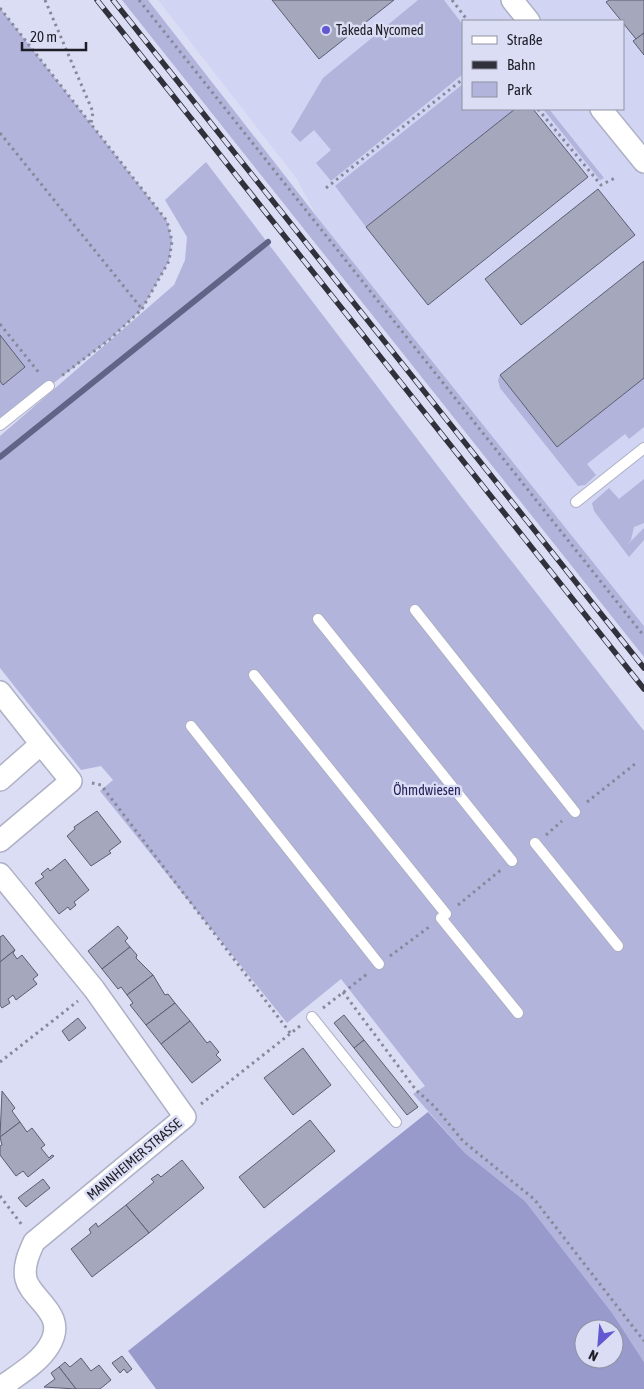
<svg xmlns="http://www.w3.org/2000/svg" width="644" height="1389" viewBox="0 0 644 1389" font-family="'Asap Condensed',sans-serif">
  <rect width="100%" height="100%" fill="#dbddf4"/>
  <path fill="#d2d4f3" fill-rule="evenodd" d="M 158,0 L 644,0 L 644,626 L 317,217 L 297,179 ZM 463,21 L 623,21 L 623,109 L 463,109 Z"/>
  <g fill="#b2b4db">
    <polygon points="122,0 148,0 317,217 644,626 644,657"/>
    <polygon points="418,0 444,0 463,25 463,74 331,181 316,163 331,150 314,130 300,142 291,132 323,78"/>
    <polygon points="0,8 167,221 172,241 169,261 142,309 110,339 0,425"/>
    <polygon points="463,84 463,109 515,109 366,227 335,186"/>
    <polygon points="543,109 549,109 604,178 600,180"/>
    <polygon points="206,162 460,495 644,731 644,1362 613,1314 525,1201 465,1153 413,1094 425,1086 341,979 287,1023 100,791 113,780 101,766 81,770 0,668 0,436 174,285 185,260 187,237 165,200"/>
    <polygon points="500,375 557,447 644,378 644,427 629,439 625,434 587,464 596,475 585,485 578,486 500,388 498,380"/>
    <polygon points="644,479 644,523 634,527 631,540 627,545 644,528 644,540 629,557 594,511 592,503 609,488 619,499"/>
  </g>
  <path fill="#989acb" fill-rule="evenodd" d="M 428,1112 L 465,1153 L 525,1201 L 613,1314 L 644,1362 L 644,1389 L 156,1389 L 128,1351 ZM 584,1329 L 614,1329 L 614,1359 L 584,1359 Z"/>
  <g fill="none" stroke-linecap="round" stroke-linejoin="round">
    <polyline stroke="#626387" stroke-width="6" points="0,457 268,242"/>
  </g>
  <g fill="#a5a7bd" stroke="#5c5d71">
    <polygon points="272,0 394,0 319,59"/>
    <polygon points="609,0 644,0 644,33 636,39 606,2"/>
    <polygon points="644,33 644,55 633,41"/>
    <polygon points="515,109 533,109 588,177 428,305 366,227"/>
    <polygon points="598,189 635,235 521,325 485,279"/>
    <polygon points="644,261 644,378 557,447 500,375"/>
    <polygon points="0,335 25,367 3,385 0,381"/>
    <polygon points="97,811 121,842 109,851 111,853 91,866 67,836 75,829 74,827"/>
    <polygon points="65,859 89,890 74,902 76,905 70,910 68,907 59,914 35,883 44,877 41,874 48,868 50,871"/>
    <polygon points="118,926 128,938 125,941 130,947 102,969 88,951"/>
    <polygon points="3,935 15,950 0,962 0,937"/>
    <polygon points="130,947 137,955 136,958 153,975 127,995 121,987 118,989 102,969"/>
    <polygon points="15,950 13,953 17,959 22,955 38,975 33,979 37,984 16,1000 13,995 8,999 10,1003 2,1008 0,1005 0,962"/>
    <polygon points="153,975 165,995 168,994 175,1003 146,1025 130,1005 133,1003 127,995"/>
    <polygon points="175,1003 190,1021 161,1044 146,1025"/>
    <polygon points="344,1015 364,1040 354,1048 334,1023"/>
    <polygon points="78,1018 86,1028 69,1041 62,1031"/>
    <polygon points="190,1021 207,1043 210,1041 219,1052 216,1055 221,1060 192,1083 161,1044"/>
    <polygon points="364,1040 418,1107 407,1115 354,1048"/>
    <polygon points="303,1048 331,1085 293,1115 264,1078"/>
    <polygon points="2,1091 15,1108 12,1111 20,1122 0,1137"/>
    <polygon points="310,1120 335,1151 264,1208 239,1177"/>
    <polygon points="20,1122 27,1132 32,1128 45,1145 41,1148 49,1158 52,1155 54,1156 28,1177 23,1171 16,1176 0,1155 0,1146 2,1145 0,1137"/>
    <polygon points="182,1160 204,1188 149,1233 126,1205 154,1182 151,1179 158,1174 161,1177"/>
    <polygon points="43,1179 50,1188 26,1207 18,1198"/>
    <polygon points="126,1205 149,1233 92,1277 71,1249 91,1233 89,1229 96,1223 98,1227"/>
    <polygon points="122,1356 132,1369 127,1373 124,1369 120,1373 112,1363"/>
    <polygon points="81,1358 91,1371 99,1365 111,1380 100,1389 76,1389 59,1367 65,1362 70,1367"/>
    <polygon points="59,1367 76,1389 44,1387 55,1379 51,1373"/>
  </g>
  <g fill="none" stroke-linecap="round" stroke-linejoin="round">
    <g stroke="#aeb0c6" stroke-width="12">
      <g id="lane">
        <polyline points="0,425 49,386"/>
        <polyline points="576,502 644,448"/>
        <polyline points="415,610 575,812"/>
        <polyline points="318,619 512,861"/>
        <polyline points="254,675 446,914"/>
        <polyline points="191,726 379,964"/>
        <polyline points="535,843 618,946"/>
        <polyline points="441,918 518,1013"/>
        <polyline points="312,1017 396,1122"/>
      </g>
    </g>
    <g stroke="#aeb0c6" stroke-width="24">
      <g id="street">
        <polyline points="512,0 529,21"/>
        <polyline points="601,109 644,162"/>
        <polyline points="0,692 41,744 0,780"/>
        <polyline points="0,841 71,781 41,744"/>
        <path d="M 0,874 L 94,989 L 185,1117 L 34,1242 C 29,1253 23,1266 26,1279 C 31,1300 69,1314 49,1346 C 39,1363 16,1376 0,1388"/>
      </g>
    </g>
    <g stroke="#878899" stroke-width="3" stroke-dasharray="2.5 4" stroke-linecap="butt">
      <polyline points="45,0 93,112 91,124"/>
      <polyline points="139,0 644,636"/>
      <polyline points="452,0 468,21"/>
      <polyline points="0,8 167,221 172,241 169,261 142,309 110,339 60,377"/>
      <polyline points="538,109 601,185 617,177"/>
      <polyline points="0,133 142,309"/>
      <polyline points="326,188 463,79"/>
      <polyline points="0,324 40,374"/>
      <polyline points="92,783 101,785 291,1034"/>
      <polyline points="587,802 635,764"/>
      <polyline points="546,835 562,821"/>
      <polyline points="458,905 502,869"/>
      <polyline points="390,956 429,927"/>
      <polyline points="343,992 416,1090 434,1106 463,1141 534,1199 644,1341"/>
      <polyline points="323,1008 367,974"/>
      <polyline points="0,1062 78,1001"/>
      <polyline points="201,1104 300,1026"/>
      <polyline points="0,1196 22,1225"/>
    </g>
    <use href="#lane" stroke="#fff" stroke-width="10"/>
    <use href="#street" stroke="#fff" stroke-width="21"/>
    <g stroke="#31313c" stroke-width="5.5">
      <g id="rail">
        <polyline points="97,0 644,689"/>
        <polyline points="113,0 644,668"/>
      </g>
    </g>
    <use href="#rail" stroke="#dbddf4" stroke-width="4" stroke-dasharray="11" stroke-linecap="butt"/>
  </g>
  <circle fill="#6258d0" stroke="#dbddf4" stroke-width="2" cx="326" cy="30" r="5"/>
  <g text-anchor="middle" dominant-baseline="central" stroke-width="5" stroke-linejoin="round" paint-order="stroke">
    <g font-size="14" fill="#1e1e27" stroke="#dbddf4" text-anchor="start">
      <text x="336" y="30">Takeda Nycomed</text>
    </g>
    <g font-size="14" fill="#26215c" stroke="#dbddf4">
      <text x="427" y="790">Öhmdwiesen</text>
    </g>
    <g font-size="14" fill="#1e1e27" stroke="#dbddf4">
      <text transform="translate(134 1159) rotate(-40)">MANNHEIMER STRASSE</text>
    </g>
  </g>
  <rect x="462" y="20" width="162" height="90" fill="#dbddf4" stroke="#8f91a2"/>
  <rect x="472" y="36" width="25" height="8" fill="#ffffff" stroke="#8f91a2"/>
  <text x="507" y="45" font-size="15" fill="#1e1e27">Straße</text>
  <rect x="472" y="61" width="25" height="8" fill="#31313c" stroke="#8f91a2"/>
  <text x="507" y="70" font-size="15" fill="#1e1e27">Bahn</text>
  <rect x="472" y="82" width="25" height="15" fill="#b2b4db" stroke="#8f91a2"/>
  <text x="507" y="95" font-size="15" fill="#1e1e27">Park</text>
  <g transform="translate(599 1344) rotate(206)"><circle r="24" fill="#dbddf4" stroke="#8f91a2"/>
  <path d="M0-4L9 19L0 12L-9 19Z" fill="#6258d0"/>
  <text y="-8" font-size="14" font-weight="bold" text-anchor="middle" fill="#1e1e27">N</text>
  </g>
  <path d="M22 42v8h64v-8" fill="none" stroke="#1e1e27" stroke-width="2.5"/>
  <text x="30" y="42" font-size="15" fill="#1e1e27" stroke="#dbddf4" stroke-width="4" paint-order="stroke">20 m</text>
</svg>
